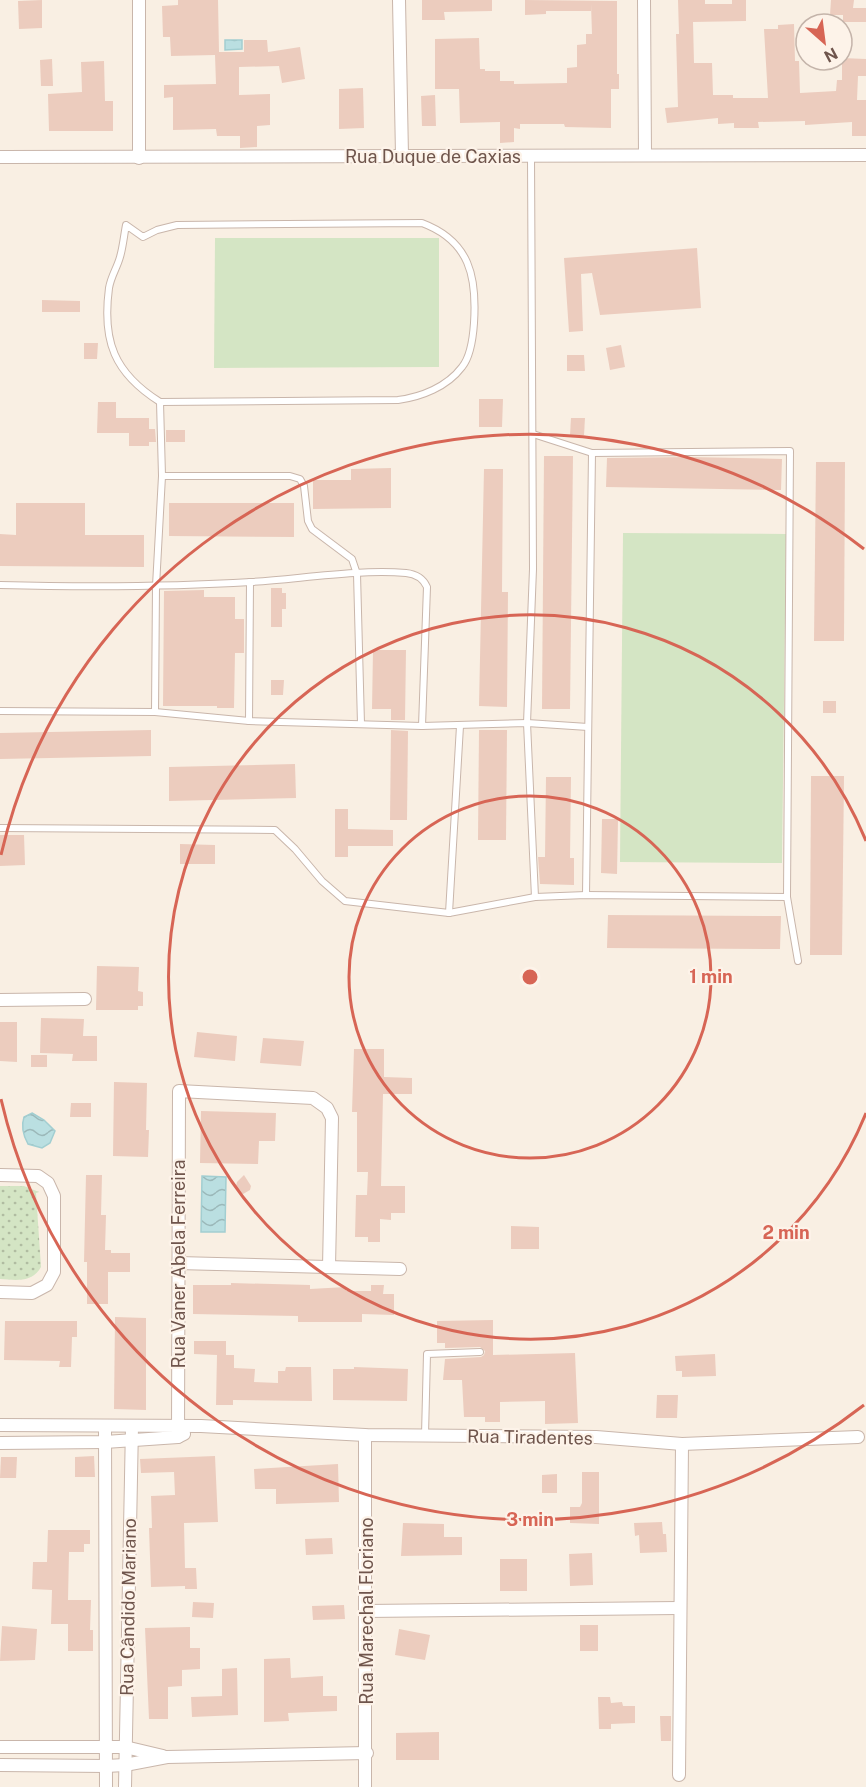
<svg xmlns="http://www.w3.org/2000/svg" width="866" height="1787" viewBox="0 0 866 1787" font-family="'Public Sans',sans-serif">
  <defs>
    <pattern id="park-dots" width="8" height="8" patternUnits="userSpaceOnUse" patternTransform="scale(1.5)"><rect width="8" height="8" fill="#d4e5c4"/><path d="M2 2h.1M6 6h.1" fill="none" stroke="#b0bca1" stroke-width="1.8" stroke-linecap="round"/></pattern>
    <pattern id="water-waves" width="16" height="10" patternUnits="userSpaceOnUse" patternTransform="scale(1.5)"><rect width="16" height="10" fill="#badfe1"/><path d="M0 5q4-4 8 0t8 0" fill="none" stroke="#9bb8b9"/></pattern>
  </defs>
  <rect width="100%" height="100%" fill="#f9efe3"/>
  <g fill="#d4e5c4">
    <polygon points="215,238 439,238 439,367 214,368"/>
    <polygon points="623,533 786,534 782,863 620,862"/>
  </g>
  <path fill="url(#park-dots)" d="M 0,1186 L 24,1186 L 39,1192 L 36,1193 L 41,1267 C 32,1283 16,1280 0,1279 Z"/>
  <g fill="url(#water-waves)" stroke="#a2ced1" stroke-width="1.5">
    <polygon points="225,40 242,40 242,49 225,50"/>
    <path d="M 32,1113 L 44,1120 L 55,1131 L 50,1143 L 42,1148 L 28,1144 C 23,1135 21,1126 24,1117 Z"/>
    <polygon points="202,1176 226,1177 225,1232 201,1232"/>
  </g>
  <g fill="#ecccbe">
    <polygon points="42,0 42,28 19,29 18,1"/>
    <polygon points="178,0 218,0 219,52 244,52 244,40 267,40 268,52 300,47 305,79 282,83 279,66 239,67 239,95 270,94 270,125 257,126 257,147 240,148 240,136 217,136 216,129 173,130 173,97 164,98 164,85 216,84 215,55 171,56 170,37 163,37 162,6 178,5"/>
    <polygon points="422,0 492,0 492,11 444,12 445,20 422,20"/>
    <polygon points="525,0 617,1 617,74 619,74 619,89 611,89 611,128 565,127 564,124 520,124 520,129 514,128 514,142 500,143 500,122 460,123 459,89 435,89 435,39 479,38 480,69 485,69 485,71 500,71 500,81 514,81 514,84 567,83 567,68 577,67 577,45 586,44 586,34 592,34 591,4 591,11 546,11 546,14 525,15"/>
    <polygon points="678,0 705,0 705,4 732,4 732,0 746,0 746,21 693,22 694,63 712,63 713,95 733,95 733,98 768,98 764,29 778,29 778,25 794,24 795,61 799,61 800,93 836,91 837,80 842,80 842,58 866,59 866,76 858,76 857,100 866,100 866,136 852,136 852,122 805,125 805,121 758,122 759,128 734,128 734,123 718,124 718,118 667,123 665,108 678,107 676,34 679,34"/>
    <polygon points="831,0 854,0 853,8 866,8 866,22 843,22 843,15 830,15"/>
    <polygon points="52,59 53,86 41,86 40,60"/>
    <polygon points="104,61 105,101 113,101 113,131 49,131 48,94 82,92 81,62"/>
    <polygon points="363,88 364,128 339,129 339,89"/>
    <polygon points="435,95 436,126 422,126 421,96"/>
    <polygon points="697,248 701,308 600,315 592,273 581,274 583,331 569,332 564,258"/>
    <polygon points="42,300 80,301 80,312 42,312"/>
    <polygon points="84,343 98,343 97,359 84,359"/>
    <polygon points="621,345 625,367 610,370 606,348"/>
    <polygon points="567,355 584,355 585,371 567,371"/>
    <polygon points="479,399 503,399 502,427 479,427"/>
    <polygon points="98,402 116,402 116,418 149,418 149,429 155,429 156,442 149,442 149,446 129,446 129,433 97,433"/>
    <polygon points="571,418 585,418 584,435 570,435"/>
    <rect x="166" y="430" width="19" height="12"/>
    <polygon points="544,456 573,456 570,709 542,709"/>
    <polygon points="689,457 782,459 781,490 606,487 607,458"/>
    <polygon points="816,462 845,462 844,641 814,641"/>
    <polygon points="391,468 391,508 313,509 313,480 351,480 351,469"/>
    <polygon points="484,469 503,469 502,592 508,592 507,707 479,706"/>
    <polygon points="16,503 85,503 85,535 144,535 144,567 0,566 0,534 16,535"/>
    <polygon points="169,503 294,503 294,537 169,536"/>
    <polygon points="271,588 282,588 282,593 286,593 286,609 282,609 282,627 271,627"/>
    <polygon points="204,590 204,597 235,597 235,619 244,619 244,653 235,653 234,708 217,708 217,706 163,706 164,591"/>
    <polygon points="373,650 406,650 405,720 391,720 391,709 372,709"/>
    <polygon points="271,680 284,680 283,695 271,695"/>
    <rect x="823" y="701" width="13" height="12"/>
    <polygon points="151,730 151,756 0,759 0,733"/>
    <polygon points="391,730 408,731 407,820 390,820"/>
    <polygon points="479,730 507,730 506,840 478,840"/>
    <polygon points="295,764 296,798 169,801 169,767"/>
    <polygon points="811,776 844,776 842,955 810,955"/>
    <polygon points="546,777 571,777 570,858 574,858 574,885 540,884 538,857 545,857"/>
    <polygon points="335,809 348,809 348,829 393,830 393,846 348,846 348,857 335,857"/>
    <polygon points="602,819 618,819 617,874 601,873"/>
    <polygon points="0,835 24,835 25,865 0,866"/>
    <polygon points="180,844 215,845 215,864 180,864"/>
    <polygon points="608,915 781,916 780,949 607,948"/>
    <polygon points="97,966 139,967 138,991 143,992 143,1006 138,1006 138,1010 96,1010"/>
    <polygon points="41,1018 84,1019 83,1036 97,1036 97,1061 72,1061 73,1054 40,1053"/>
    <polygon points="0,1022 17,1022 17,1062 0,1061"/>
    <polygon points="197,1032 237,1036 235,1061 194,1057"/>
    <polygon points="263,1038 304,1041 301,1066 260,1063"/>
    <polygon points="354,1049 384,1049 384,1077 412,1078 412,1094 383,1094 381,1186 405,1186 405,1213 391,1213 391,1220 380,1219 380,1242 368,1242 368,1237 355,1237 356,1195 367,1195 368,1172 357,1172 357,1112 352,1112"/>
    <rect x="31" y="1055" width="16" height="12"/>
    <polygon points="114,1082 147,1083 146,1130 149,1130 148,1157 113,1156"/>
    <polygon points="71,1103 91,1103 91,1117 70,1117"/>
    <polygon points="201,1111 276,1113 275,1141 259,1141 258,1164 200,1163"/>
    <polygon points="86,1175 102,1175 101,1215 106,1215 105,1250 111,1250 111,1253 130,1253 130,1272 108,1272 108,1304 87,1304 87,1262 84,1262"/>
    <polygon points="244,1175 251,1186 250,1190 243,1194 239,1193 236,1186 237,1182"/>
    <polygon points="511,1226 539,1227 539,1249 511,1249"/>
    <polygon points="231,1283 310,1285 310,1289 346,1287 346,1291 371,1291 371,1285 384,1285 383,1294 394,1294 394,1315 362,1314 362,1322 298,1322 298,1316 193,1314 193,1285 231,1285"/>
    <polygon points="115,1317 146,1318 146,1410 114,1409"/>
    <polygon points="493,1320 493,1355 575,1353 578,1423 545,1424 545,1401 500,1402 500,1422 485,1422 485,1417 464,1417 462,1380 443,1380 445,1359 481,1357 484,1355 485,1351 480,1347 445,1348 445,1343 437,1343 437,1321"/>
    <polygon points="5,1321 77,1321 77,1337 72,1337 71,1367 59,1367 60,1361 4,1360"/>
    <polygon points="194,1341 226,1341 226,1355 234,1355 234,1368 255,1369 254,1382 278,1383 278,1371 285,1371 286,1367 311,1367 312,1401 233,1400 233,1405 216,1405 217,1355 194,1354"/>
    <polygon points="715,1354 716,1376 682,1377 682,1371 676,1371 675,1356"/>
    <polygon points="354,1367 408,1369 407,1401 333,1400 333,1369 354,1369"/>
    <polygon points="657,1395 678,1395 677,1418 656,1418"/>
    <polygon points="94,1456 95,1477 75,1477 75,1457"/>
    <polygon points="215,1456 218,1522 184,1523 185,1568 196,1568 197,1589 185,1589 185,1586 151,1587 149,1528 152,1528 151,1496 175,1495 174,1472 141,1473 140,1459"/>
    <polygon points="1,1457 17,1457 16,1478 0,1478"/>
    <polygon points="338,1464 339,1502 276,1504 276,1489 255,1489 254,1469"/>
    <polygon points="582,1472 599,1472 599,1524 570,1523 570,1507 580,1507 582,1503"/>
    <polygon points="557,1474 557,1493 542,1493 542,1475"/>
    <polygon points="662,1522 663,1534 666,1534 667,1552 640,1553 639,1535 635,1536 634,1523"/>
    <polygon points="403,1523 444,1524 444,1537 462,1537 462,1555 401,1556"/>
    <polygon points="48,1530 90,1530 90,1544 84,1544 84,1552 69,1552 68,1600 91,1600 90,1630 93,1630 93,1651 68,1651 68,1624 51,1624 52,1590 32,1589 33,1562 47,1562"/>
    <polygon points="332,1538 333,1554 306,1555 305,1539"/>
    <polygon points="592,1553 593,1585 570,1586 569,1554"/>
    <rect x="500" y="1559" width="27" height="32"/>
    <polygon points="193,1602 214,1603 213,1618 192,1617"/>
    <polygon points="344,1605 345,1619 313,1620 312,1606"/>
    <rect x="580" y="1625" width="18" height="26"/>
    <polygon points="2,1626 37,1629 35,1660 0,1661"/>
    <polygon points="190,1627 190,1648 200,1648 200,1669 182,1670 182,1686 168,1687 168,1719 149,1719 145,1628"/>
    <polygon points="399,1629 430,1635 425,1660 395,1655"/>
    <polygon points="290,1658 291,1678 323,1676 323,1696 337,1696 337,1711 288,1713 289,1721 264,1722 264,1659"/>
    <polygon points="237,1668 238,1715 192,1717 191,1697 222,1696 222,1669"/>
    <polygon points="598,1697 610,1697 611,1703 622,1702 623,1706 635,1706 635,1723 611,1724 611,1729 599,1729"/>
    <polygon points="660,1716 671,1716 671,1741 661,1741"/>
    <polygon points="439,1732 439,1760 396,1760 396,1733"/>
  </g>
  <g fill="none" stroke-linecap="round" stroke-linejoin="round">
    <g stroke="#c9b6ab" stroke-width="8">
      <g id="service">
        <polyline points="531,156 533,569 527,723 535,897"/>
        <path d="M 422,223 C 470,241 477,277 474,323 C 473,338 471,356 462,367 C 447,387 421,397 398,400 L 160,402 C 114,373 102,341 109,288 C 111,276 117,268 120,257 C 123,247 124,235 126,225 L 143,237 L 157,230 L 177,225 Z"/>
        <polyline points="533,434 592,453 790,451 787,897"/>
        <polyline points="162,476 290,476 300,479 304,486 308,521 312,529 352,559 357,574 361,724"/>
        <path d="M 0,585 C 83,587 168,587 251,582 C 300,579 358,569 406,573 C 416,574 423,578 427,587 L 422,726"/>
        <polyline points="0,711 155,712 249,721 422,726 527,723 588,727"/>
        <polyline points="155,712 156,586 162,476 160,402"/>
        <polyline points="249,721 250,582"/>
        <polyline points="0,828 275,830 295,849 322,881 345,901 449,913 535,897 586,895 787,897 798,961"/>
        <polyline points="586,895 592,453"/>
        <polyline points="449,913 460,726"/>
        <polyline points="425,1435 427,1354 480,1352"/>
      </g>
    </g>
    <g stroke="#c9b6ab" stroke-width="14">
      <g id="minor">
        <polyline points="139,0 139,158"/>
        <polyline points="399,0 402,155"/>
        <polyline points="644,0 645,155"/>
        <polyline points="0,157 866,155"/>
        <polyline points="0,1000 85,999"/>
        <polyline points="0,1175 38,1176 48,1183 54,1196 54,1272 47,1285 32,1293 0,1292"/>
        <polyline points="178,1263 400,1269"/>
        <polyline points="0,1425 201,1426 365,1435 596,1437 682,1444 858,1437"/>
        <polyline points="105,1426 106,1787"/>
        <polyline points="178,1437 179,1091 313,1098 327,1108 332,1118 329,1267"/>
        <polyline points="0,1443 105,1442 178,1437 184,1434"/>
        <polyline points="365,1611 679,1608"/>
        <polyline points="0,1747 125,1747 163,1756"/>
        <polyline points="0,1765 106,1766 125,1765 167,1757 367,1753"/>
        <polyline points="679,1775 682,1444"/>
        <polyline points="125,1787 132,1426"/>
        <polyline points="365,1787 365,1435"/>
      </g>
    </g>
    <use href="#service" stroke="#fff" stroke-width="6"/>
    <use href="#minor" stroke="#fff" stroke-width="12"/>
  </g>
  <g fill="none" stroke="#d76555" stroke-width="3">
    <circle cx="530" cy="977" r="181"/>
    <path d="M866 1113A362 362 0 1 1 866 841"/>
    <path d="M864 1405A543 543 0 0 1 1 1099M1 855A543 543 0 0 1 864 549"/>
  </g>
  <g text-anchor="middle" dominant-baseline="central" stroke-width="4.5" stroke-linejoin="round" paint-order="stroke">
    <g font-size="18" fill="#6f554c" stroke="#fdf3e9">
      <text x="433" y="156">Rua Duque de Caxias</text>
      <text transform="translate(178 1264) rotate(-90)">Rua Vaner Abela Ferreira</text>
      <text transform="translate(530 1437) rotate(1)">Rua Tiradentes</text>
      <text transform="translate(128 1607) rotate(-89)">Rua Cândido Mariano</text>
      <text transform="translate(366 1611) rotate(-90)">Rua Marechal Floriano</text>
    </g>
  </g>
  <circle cx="530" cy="977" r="9" fill="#d76555" stroke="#fdf3e9" stroke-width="3"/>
  <g font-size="18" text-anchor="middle" font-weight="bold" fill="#d76555" stroke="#fdf3e9" stroke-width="4.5" stroke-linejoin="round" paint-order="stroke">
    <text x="711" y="983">1 min</text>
    <text x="786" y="1239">2 min</text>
    <text x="530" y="1526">3 min</text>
  </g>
  <g transform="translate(824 42) rotate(152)"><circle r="28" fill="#fdf3e9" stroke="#c4b4aa" stroke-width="1.5"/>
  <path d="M0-4.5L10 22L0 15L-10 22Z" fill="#d76555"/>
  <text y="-9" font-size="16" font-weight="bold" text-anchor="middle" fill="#6f554c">N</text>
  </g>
</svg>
